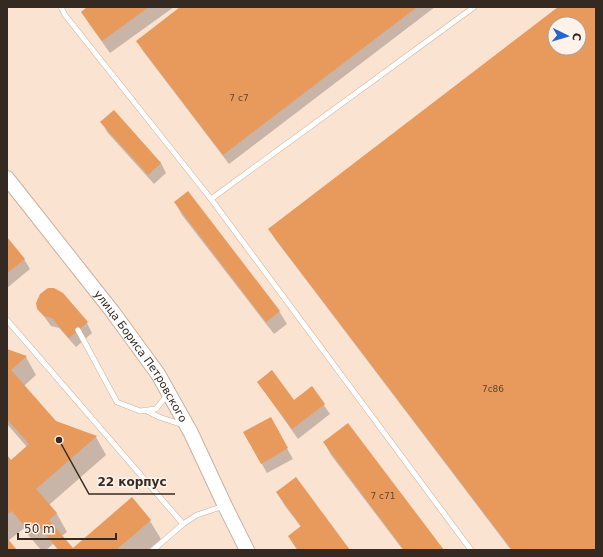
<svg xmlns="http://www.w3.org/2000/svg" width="603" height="557" viewBox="0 0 603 557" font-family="'DejaVu Sans',sans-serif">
  <rect width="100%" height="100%" fill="#fbe3d2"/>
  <g fill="#0003" fill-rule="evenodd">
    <polygon points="89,7 174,7 110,53 90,25 82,12"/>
    <polygon points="182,7 435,7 229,164 143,51 137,41"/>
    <path d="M 560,7 L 596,7 L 596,550 L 511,550 L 275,239 L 269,229 ZM 555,24 L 579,24 L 579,48 L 555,48 Z"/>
    <polygon points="114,111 161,163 166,173 154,184 107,132 102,122"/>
    <polygon points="175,202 279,311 287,324 274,334 182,215"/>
    <polygon points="7,239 24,259 30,269 7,288"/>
    <polygon points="38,308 87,323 92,333 76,347 59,328 51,326"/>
    <polygon points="7,350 26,357 36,375 24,386 55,422 96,437 106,455 49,505 57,514 67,532 62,536 73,549 150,521 161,539 148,550 58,550 53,544 46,550 41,550 23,529 8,541 16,550 7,550 7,457 11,462 27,447 7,424"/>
    <polygon points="258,382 294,401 312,388 330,414 298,439"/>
    <polygon points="270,418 293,459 267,473 244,433"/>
    <polygon points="324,442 443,550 403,550 331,455"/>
    <polygon points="277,493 349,550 297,550 289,537 301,527 285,506"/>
  </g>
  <g fill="#e8995c" fill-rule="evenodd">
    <polygon points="87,7 149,7 102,41 81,12"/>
    <polygon points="180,7 417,7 223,155 136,41"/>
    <path d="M 558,7 L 596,7 L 596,550 L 512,550 L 268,229 ZM 555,24 L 579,24 L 579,48 L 555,48 Z"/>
    <polygon points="114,110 161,163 148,175 100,122"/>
    <polygon points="188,191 280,311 266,322 174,202"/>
    <polygon points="7,237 25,259 7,273"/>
    <polygon points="48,288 54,288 63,293 88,322 69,338 52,318 44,316 37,309 36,303 40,294"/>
    <polygon points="7,349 27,356 11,370 56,421 97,436 36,489 57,513 49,520 73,548 132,497 151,520 116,550 59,550 40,528 32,535 12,511 7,515 7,455 11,460 29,444 7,419"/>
    <polygon points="272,370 294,400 312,386 325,404 292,429 257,382"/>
    <polygon points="271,417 288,448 261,464 243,432"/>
    <polygon points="348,423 444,550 404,550 323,442"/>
    <polygon points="296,477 350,550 298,550 288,536 301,526 276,492"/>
    <polygon points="7,538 17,550 7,550"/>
  </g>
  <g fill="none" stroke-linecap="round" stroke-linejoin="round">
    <g stroke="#ccb09c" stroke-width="6">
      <g id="lane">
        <polyline points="61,7 65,15 211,199 474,7"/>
        <polyline points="211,199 471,550"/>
        <polyline points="7,320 183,524"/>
        <polyline points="78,330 117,402 140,411 156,409 167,395"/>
        <polyline points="147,411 159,417 183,425"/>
        <polyline points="153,550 183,524 197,515 224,506"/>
      </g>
    </g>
    <g stroke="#ccb09c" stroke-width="16">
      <g id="secondary">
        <path id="s1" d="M 7,178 L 112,311 L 158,374 L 191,433 L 225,506 L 247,550"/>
      </g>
    </g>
    <use href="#lane" stroke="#fff" stroke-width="5"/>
    <use href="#secondary" stroke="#fff" stroke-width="14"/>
  </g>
  <g text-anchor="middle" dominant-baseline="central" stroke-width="3" stroke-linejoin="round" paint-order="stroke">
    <g font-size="9" fill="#624630">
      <text x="239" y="98">7 с7</text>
      <text x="493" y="389">7с86</text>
      <text x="383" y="496">7 с71</text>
    </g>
    <g font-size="11" fill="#352a22" stroke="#fff2ea">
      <text stroke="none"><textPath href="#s1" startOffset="223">улица Бориса Петровского</textPath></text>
    </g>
  </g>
  <path fill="none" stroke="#352a22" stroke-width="1.5" d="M59 440L89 494H175"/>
  <circle fill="#352a22" stroke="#fff2ea" stroke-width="1.5" cx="59" cy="440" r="4"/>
  <g font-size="12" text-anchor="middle" font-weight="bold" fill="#352a22" stroke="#fff2ea" stroke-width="3" stroke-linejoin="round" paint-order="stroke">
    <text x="132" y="486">22 корпус</text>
  </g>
  <rect width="603" height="557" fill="none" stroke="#352a22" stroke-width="16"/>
  <g transform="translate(567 36) rotate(95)"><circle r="19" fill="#fff2ea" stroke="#aea29a"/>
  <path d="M0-3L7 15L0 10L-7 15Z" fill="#2365d1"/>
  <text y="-6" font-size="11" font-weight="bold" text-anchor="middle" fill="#352a22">С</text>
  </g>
  <path d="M18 533v6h98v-6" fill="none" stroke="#352a22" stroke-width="2"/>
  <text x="24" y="533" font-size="12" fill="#352a22" stroke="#fff2ea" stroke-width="3" paint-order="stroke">50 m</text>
</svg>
